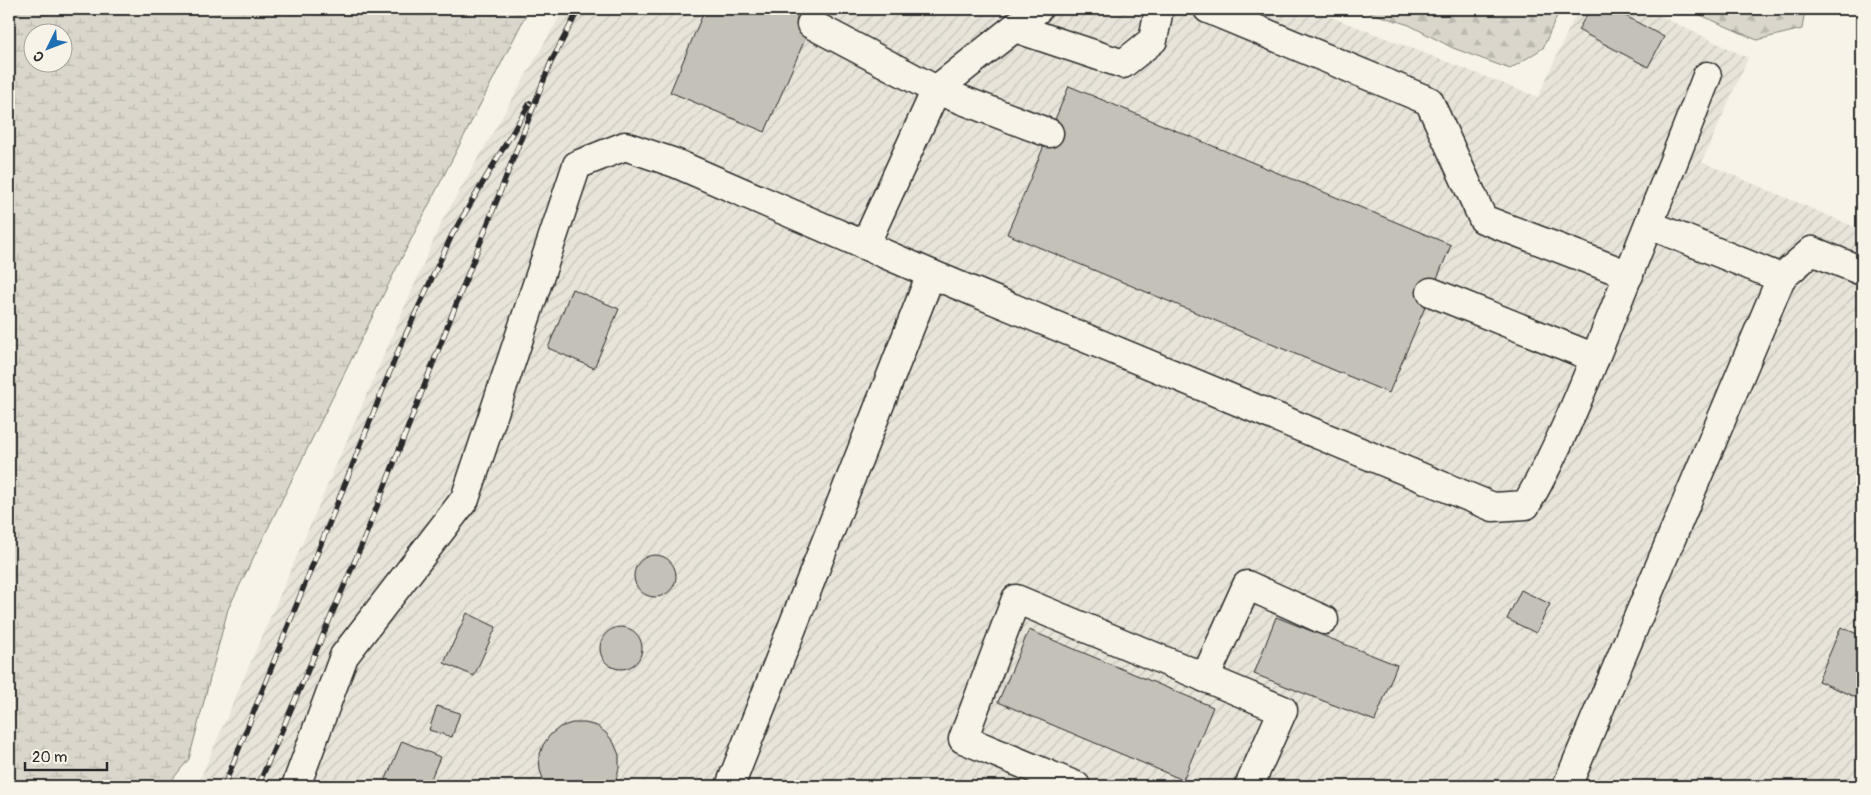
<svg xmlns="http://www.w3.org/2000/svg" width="1871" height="795" viewBox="0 0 1871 795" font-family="Pangolin,sans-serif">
  <defs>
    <pattern id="industrial-furrows" width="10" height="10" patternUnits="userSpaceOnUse" patternTransform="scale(1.25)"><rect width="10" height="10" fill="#e8e4da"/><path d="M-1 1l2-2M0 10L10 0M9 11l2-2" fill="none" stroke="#c7c4bb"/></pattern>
    <pattern id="forest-firs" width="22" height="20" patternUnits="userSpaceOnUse" patternTransform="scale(1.25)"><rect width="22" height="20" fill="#dad6cc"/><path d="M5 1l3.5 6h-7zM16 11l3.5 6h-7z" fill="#bbb8af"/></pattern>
    <pattern id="wetland-marsh" width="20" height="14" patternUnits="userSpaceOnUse" patternTransform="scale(1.25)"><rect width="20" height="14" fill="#dad6cc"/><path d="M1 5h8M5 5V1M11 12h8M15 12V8" fill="none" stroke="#bbb8af"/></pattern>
  </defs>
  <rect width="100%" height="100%" fill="#f7f3e8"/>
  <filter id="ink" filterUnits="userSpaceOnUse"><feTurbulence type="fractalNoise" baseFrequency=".02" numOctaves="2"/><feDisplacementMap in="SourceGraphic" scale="10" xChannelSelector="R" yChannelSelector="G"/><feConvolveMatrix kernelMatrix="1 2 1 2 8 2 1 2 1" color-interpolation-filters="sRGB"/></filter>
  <g filter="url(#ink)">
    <polygon fill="url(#industrial-furrows)" points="564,9 1310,9 1538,97 1578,9 1646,9 1748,58 1702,162 1862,230 1862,786 197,786 442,221"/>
    <g fill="url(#forest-firs)" stroke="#82807c">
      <polygon points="1359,9 1560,9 1543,48 1510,69 1453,48 1409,25"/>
      <polygon points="1687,9 1805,9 1802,29 1757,40"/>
    </g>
    <path fill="url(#wetland-marsh)" stroke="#82807c" fill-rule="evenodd" d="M 9,9 L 529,9 L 396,269 L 228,609 L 189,759 L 167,786 L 9,786 ZM 32,32 L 62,32 L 62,62 L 32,62 Z"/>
    <g fill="#c4c1b9" stroke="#2b2b2b">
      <polygon points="705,9 818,9 765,132 670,92"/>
      <polygon points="1590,9 1613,9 1664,37 1648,67 1578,30"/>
      <polygon points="1069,86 1451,245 1389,393 1007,234"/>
      <polygon points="572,289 619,309 594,368 548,348"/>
      <circle cx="655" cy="576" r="21"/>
      <polygon points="1521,590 1550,604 1536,633 1507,619"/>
      <polygon points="467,613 496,627 474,676 444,663"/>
      <polygon points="1276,617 1397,665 1375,721 1254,674"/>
      <circle cx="621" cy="648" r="21"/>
      <polygon points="1841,627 1862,636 1862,700 1818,681"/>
      <polygon points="1029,630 1213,707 1183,780 998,702"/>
      <polygon points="437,706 460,713 452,737 429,730"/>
      <polygon points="572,723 585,723 597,726 607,734 614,743 619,755 619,768 616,780 611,786 547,786 544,782 540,770 539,757 543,745 550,735 560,727"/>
      <polygon points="402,741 440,757 428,786 383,786"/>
    </g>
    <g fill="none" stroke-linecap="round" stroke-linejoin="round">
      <g stroke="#2b2b2b" stroke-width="31">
        <g id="minor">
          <polyline points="1208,9 1429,101 1483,219 1629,275"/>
          <polyline points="811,24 936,90 1038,9"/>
          <polyline points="1015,28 1123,64 1153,40 1159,9"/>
          <polyline points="1650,225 1781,278"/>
          <polyline points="865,245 936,90 1049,133"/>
          <polyline points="1431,292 1595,358"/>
          <polyline points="1205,678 1247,585 1324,620"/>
          <path d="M 296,786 L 344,656 L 465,499 L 577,165 L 625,146 L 675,163 L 931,274 L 1493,507 L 1526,505 C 1562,443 1588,375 1615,308 C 1646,231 1677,154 1707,76"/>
          <polyline points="730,786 931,274"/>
          <polyline points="1076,786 963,739 1016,599 1283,710 1249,786"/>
          <polyline points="1567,786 1781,278 1812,251 1862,271"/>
        </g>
      </g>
      <use href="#minor" stroke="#f7f3e8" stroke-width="28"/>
      <g stroke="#2b2b2b" stroke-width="5.5">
        <g id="rail">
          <polyline points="224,786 399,349 452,235 530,103"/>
          <polyline points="258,786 363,542 551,62 579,9"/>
        </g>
      </g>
      <use href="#rail" stroke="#f7f3e8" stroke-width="4" stroke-dasharray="11" stroke-linecap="butt"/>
    </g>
  </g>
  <rect width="1871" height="795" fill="none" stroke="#f7f3e8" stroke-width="30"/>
  <rect x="15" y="15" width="1841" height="765" fill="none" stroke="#2b2b2b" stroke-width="2" filter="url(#ink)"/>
  <g transform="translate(48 48) rotate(228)"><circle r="24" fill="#f7f3e8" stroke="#a5a39c"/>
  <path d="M0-4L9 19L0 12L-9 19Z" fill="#1f6fb2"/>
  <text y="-8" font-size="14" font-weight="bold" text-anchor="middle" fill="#2b2b2b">С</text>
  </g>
  <path d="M25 762v8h82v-8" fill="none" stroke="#2b2b2b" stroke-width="2.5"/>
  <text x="32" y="762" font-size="15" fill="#2b2b2b" stroke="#f7f3e8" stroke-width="4" paint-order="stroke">20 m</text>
</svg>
